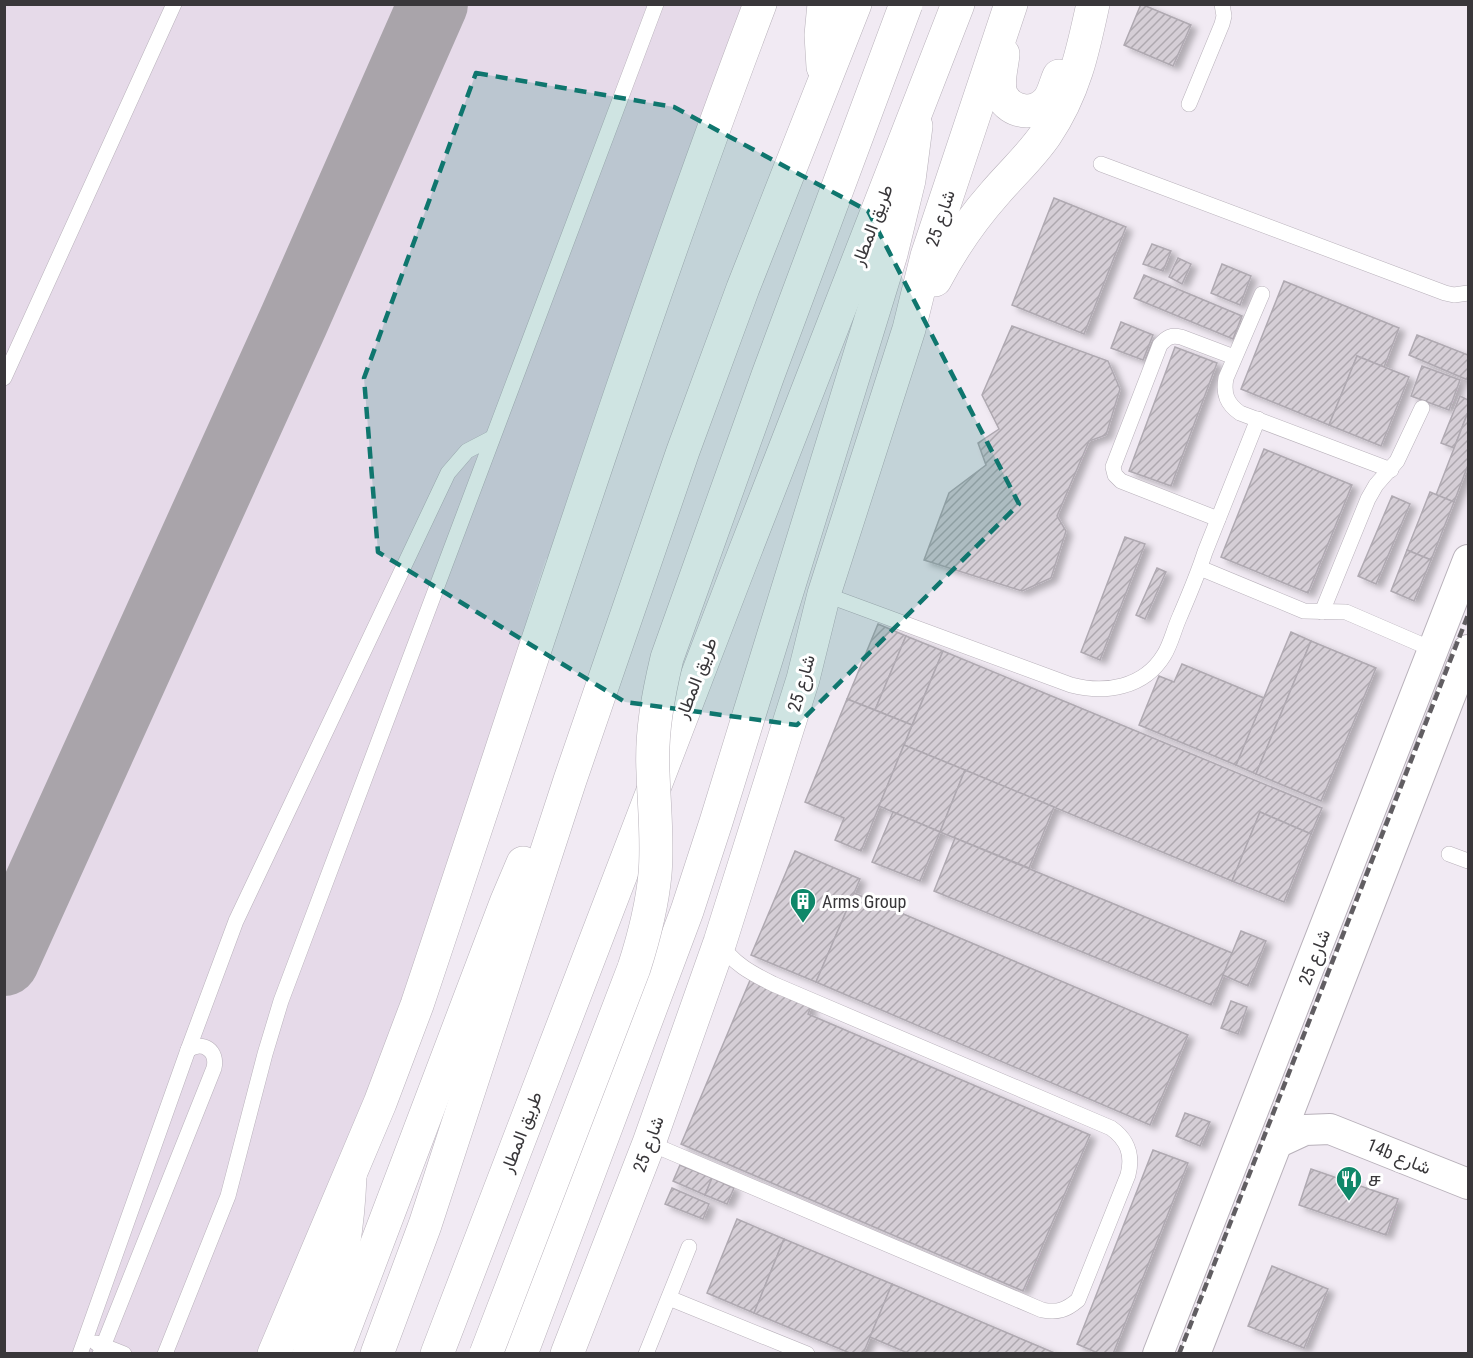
<svg xmlns="http://www.w3.org/2000/svg" width="1473" height="1358" viewBox="0 0 1473 1358" font-family="'Roboto Condensed',Vazirmatn,'Noto Sans Tamil',sans-serif">
  <defs>
    <pattern id="building-hatch" width="6" height="6" patternUnits="userSpaceOnUse" patternTransform="scale(1.5)"><rect width="6" height="6" fill="#d5ced6"/><path d="M-1 1l2-2M0 6l6-6M5 7l2-2" fill="none" stroke="#aea8af"/></pattern>
    <filter id="shadow"><feDropShadow dx="6" dy="4" stdDeviation="3" flood-color="#0004"/></filter>
  </defs>
  <rect width="100%" height="100%" fill="#f1eaf3"/>
  <polygon fill="#e6dae9" points="5,5 754,5 562,550 546,559 529,611 535,632 374,1102 269,1353 5,1354"/>
  <g fill="none" stroke-linecap="round" stroke-linejoin="round">
    <polyline stroke="#a9a4aa" stroke-width="70" points="4,961 294,320 433,4"/>
  </g>
  <g fill="url(#building-hatch)" stroke="#afa9b1" stroke-width="1.5" filter="url(#shadow)">
    <polygon points="1141,4 1191,25 1173,66 1124,45"/>
    <polygon points="1054,198 1126,227 1084,334 1012,305"/>
    <polygon points="1152,244 1171,251 1163,271 1143,264"/>
    <polygon points="1178,258 1191,264 1182,284 1169,277"/>
    <polygon points="1222,264 1251,276 1240,305 1211,293"/>
    <polygon points="1144,275 1242,316 1233,339 1134,298"/>
    <polygon points="1284,281 1399,328 1384,367 1357,356 1329,425 1241,389"/>
    <polygon points="1121,322 1153,335 1143,360 1111,348"/>
    <polygon points="1012,326 1108,361 1120,389 1106,435 1089,441 1057,516 1066,531 1051,578 1022,591 924,560 949,493 986,465 978,443 999,429 982,395"/>
    <polygon points="1417,335 1468,355 1468,380 1409,355"/>
    <polygon points="1175,347 1217,363 1171,486 1129,471"/>
    <polygon points="1357,356 1409,377 1381,446 1329,425"/>
    <polygon points="1422,366 1460,380 1449,410 1411,396"/>
    <polygon points="1460,396 1468,400 1468,412 1454,448 1441,443"/>
    <polygon points="1468,412 1468,465 1454,502 1436,495"/>
    <polygon points="1264,449 1352,485 1308,593 1221,557"/>
    <polygon points="1430,492 1454,502 1431,560 1407,550"/>
    <polygon points="1392,496 1410,504 1376,584 1358,576"/>
    <polygon points="1125,537 1145,544 1100,660 1081,652"/>
    <polygon points="1407,550 1431,560 1414,601 1391,591"/>
    <polygon points="1157,568 1166,572 1145,619 1136,615"/>
    <polygon points="878,624 906,636 875,710 847,699"/>
    <polygon points="1291,632 1311,641 1256,774 1236,765"/>
    <polygon points="906,636 943,651 912,725 875,710"/>
    <polygon points="1311,641 1376,668 1321,801 1256,774"/>
    <polygon points="943,651 1322,808 1311,834 1260,812 1232,881 904,745"/>
    <polygon points="1182,664 1264,698 1236,765 1139,725 1159,676 1174,682"/>
    <polygon points="847,699 912,725 861,851 835,840 844,818 805,802"/>
    <polygon points="904,745 965,770 940,832 879,806"/>
    <polygon points="965,770 1054,807 1029,868 940,832"/>
    <polygon points="893,812 940,832 920,881 872,862"/>
    <polygon points="1260,812 1311,834 1284,902 1232,881"/>
    <polygon points="955,838 1232,953 1211,1005 934,891"/>
    <polygon points="795,851 860,879 816,982 751,955"/>
    <polygon points="854,893 1188,1035 1150,1125 816,982"/>
    <polygon points="1241,931 1266,941 1248,986 1223,975"/>
    <polygon points="751,978 812,1004 808,1014 1090,1135 1023,1291 681,1144"/>
    <polygon points="1231,1001 1247,1007 1238,1034 1221,1028"/>
    <polygon points="1185,1113 1210,1122 1200,1146 1176,1136"/>
    <polygon points="1153,1150 1188,1163 1113,1354 1100,1354 1077,1344"/>
    <polygon points="680,1165 712,1178 705,1195 673,1181"/>
    <polygon points="1311,1169 1398,1199 1386,1235 1299,1205"/>
    <polygon points="712,1178 734,1188 727,1204 705,1195"/>
    <polygon points="672,1188 709,1204 703,1219 665,1204"/>
    <polygon points="737,1219 784,1239 754,1313 707,1293"/>
    <polygon points="784,1239 892,1284 863,1354 852,1354 754,1313"/>
    <polygon points="1272,1266 1328,1289 1304,1348 1248,1326"/>
    <polygon points="892,1284 1057,1354 910,1354 870,1337"/>
  </g>
  <g fill="none" stroke-linecap="round" stroke-linejoin="round">
    <g stroke="#b8b1ba" stroke-width="16">
      <g id="service">
        <polyline points="1189,104 1222,24 1224,16 1222,4"/>
        <polyline points="1101,164 1445,293 1454,295 1468,293"/>
        <path d="M 1262,294 L 1226,378 C 1223,394 1227,404 1240,413 L 1391,470"/>
        <polyline points="4,378 174,4"/>
        <path d="M 1218,519 L 1121,481 L 1115,475 L 1113,467 L 1160,345 C 1167,337 1171,335 1181,337 L 1234,357"/>
        <polyline points="1200,568 1304,611 1346,612 1353,615 1434,650"/>
        <path d="M 824,594 L 1071,685 C 1105,694 1144,688 1164,655 C 1171,644 1174,629 1180,616 C 1189,595 1198,574 1205,552 L 1258,419"/>
        <polyline points="1322,612 1368,499 1376,485 1397,461 1422,408"/>
        <polyline points="1449,854 1468,861"/>
        <path d="M 649,1143 L 1042,1310 C 1058,1313 1066,1310 1078,1300 L 1128,1175 C 1133,1155 1128,1140 1111,1128 L 773,984 C 753,974 731,963 720,942"/>
        <polyline points="669,1298 807,1354"/>
        <polyline points="96,1343 124,1354"/>
        <polyline points="80,1354 188,1050 236,921 448,473 467,451 492,438"/>
        <path d="M 100,1354 L 214,1068 C 218,1051 203,1040 188,1050"/>
        <polyline points="165,1354 228,1196 265,1054 281,1001 656,4"/>
        <polyline points="646,1354 689,1247"/>
      </g>
    </g>
    <g stroke="#b8b1ba" stroke-width="32">
      <g id="minor">
        <polyline points="1277,1143 1305,1130 1330,1129 1468,1184"/>
        <polyline points="1158,1354 1468,560"/>
        <polyline points="1195,1354 1468,650"/>
      </g>
    </g>
    <g stroke="#b8b1ba" stroke-width="34">
      <g id="tertiary">
        <path d="M 1003,54 C 1002,67 996,84 1002,96 C 1011,113 1034,116 1047,102 C 1053,96 1055,85 1059,76"/>
        <path d="M 935,280 C 952,248 971,220 995,193 C 1012,173 1032,155 1046,134 C 1074,93 1083,51 1093,4"/>
        <polyline points="567,1354 649,1143 720,942 803,679 824,594 909,329 927,256 1011,4"/>
      </g>
    </g>
    <g stroke="#b8b1ba" stroke-width="34">
      <g id="primary">
        <path d="M 274,1354 L 380,1103 L 417,1005 C 529,671 635,334 760,4"/>
        <polyline points="521,1354 687,911 716,822 891,254 909,180 916,126"/>
      </g>
    </g>
    <g stroke="#b8b1ba" stroke-width="34">
      <g id="trunk">
        <polyline points="823,67 821,35 824,4"/>
        <path d="M 309,1354 C 322,1318 336,1283 343,1247 C 347,1223 349,1200 350,1177"/>
        <polyline points="335,1354 506,903 523,863"/>
        <polyline points="377,1354 425,1225 570,780 683,451 743,288 855,4"/>
        <polyline points="437,1354 735,577 958,4"/>
      </g>
    </g>
    <use href="#service" stroke="#fff" stroke-width="15"/>
    <use href="#minor" stroke="#fff" stroke-width="30"/>
    <use href="#tertiary" stroke="#fff" stroke-width="33"/>
    <use href="#primary" stroke="#fff" stroke-width="33"/>
    <use href="#trunk" stroke="#fff" stroke-width="33"/>
    <polyline stroke="#615e62" stroke-width="4.5" stroke-dasharray="9 4.5" stroke-linecap="butt" points="1179,1354 1468,615"/>
    <g stroke="#b8b1ba" stroke-width="34" stroke-linecap="butt">
      <path id="primary-bridge" d="M 486,1354 L 634,968 C 644,937 652,906 655,874 C 658,840 654,806 653,772 C 651,733 658,696 667,658 L 768,375 L 906,4"/>
    </g>
    <use href="#primary-bridge" stroke="#fff" stroke-width="33"/>
  </g>
  <path fill="#0f766e" fill-opacity="0.2" stroke="#0f766e" stroke-width="4.5" stroke-dasharray="12 8" stroke-linejoin="round" d="M 476,73 L 674,107 L 868,211 L 1019,504 L 797,725 L 625,702 L 378,552 L 364,378 Z"/>
  <defs>
    <g id="building-pin" transform="scale(1.35)"><path d="M0 17L-7.5 6A9.5 9.5 0 1 1 7.5 6Z" fill="#0f8769" stroke="#fff"/><path d="M-4-6H4V6H1V3H-1V6H-4ZM-2.5-4.3h1.7v1.8h-1.7ZM.8-4.3h1.7v1.8H.8ZM-2.5-1h1.7V.8h-1.7ZM.8-1h1.7V.8H.8Z" fill="#fff"/></g>
    <g id="restaurant-pin" transform="scale(1.35)"><path d="M0 17L-7.5 6A9.5 9.5 0 1 1 7.5 6Z" fill="#0f8769" stroke="#fff"/><path d="M-5-6h1v4h1v-4h1v4h1v-4h1v5L-1.5 .5V6h-2V.5L-5-1ZM5-6V6H3V1.5H1.5Q1.5-4 5-6Z" fill="#fff"/></g>
  </defs>
  <g fill-rule="evenodd">
    <use href="#building-pin" x="803" y="901"/>
    <use href="#restaurant-pin" x="1349" y="1179"/>
  </g>
  <g text-anchor="middle" dominant-baseline="central" stroke-width="6" stroke-linejoin="round" paint-order="stroke">
    <g font-size="18" fill="#39373a" stroke="#fff">
      <text transform="translate(940 218) rotate(-72)">شارع 25</text>
      <text transform="translate(872 225) rotate(-69)">طريق المطار</text>
      <text transform="translate(696 678) rotate(-69)">طريق المطار</text>
      <text transform="translate(801 683) rotate(-74)">شارع 25</text>
      <text transform="translate(1314 957) rotate(-69)">شارع 25</text>
      <text transform="translate(521 1132) rotate(-69)">طريق المطار</text>
      <text transform="translate(648 1144) rotate(-70)">شارع 25</text>
      <text transform="translate(1399 1156) rotate(22)">14b شارع</text>
    </g>
    <g font-size="18" fill="#39373a" stroke="#fff" text-anchor="start">
      <text x="822" y="901">Arms Group</text>
      <text x="1368" y="1179">ச</text>
    </g>
  </g>
  <rect width="1473" height="1358" fill="none" stroke="#39373a" stroke-width="12"/>
</svg>
